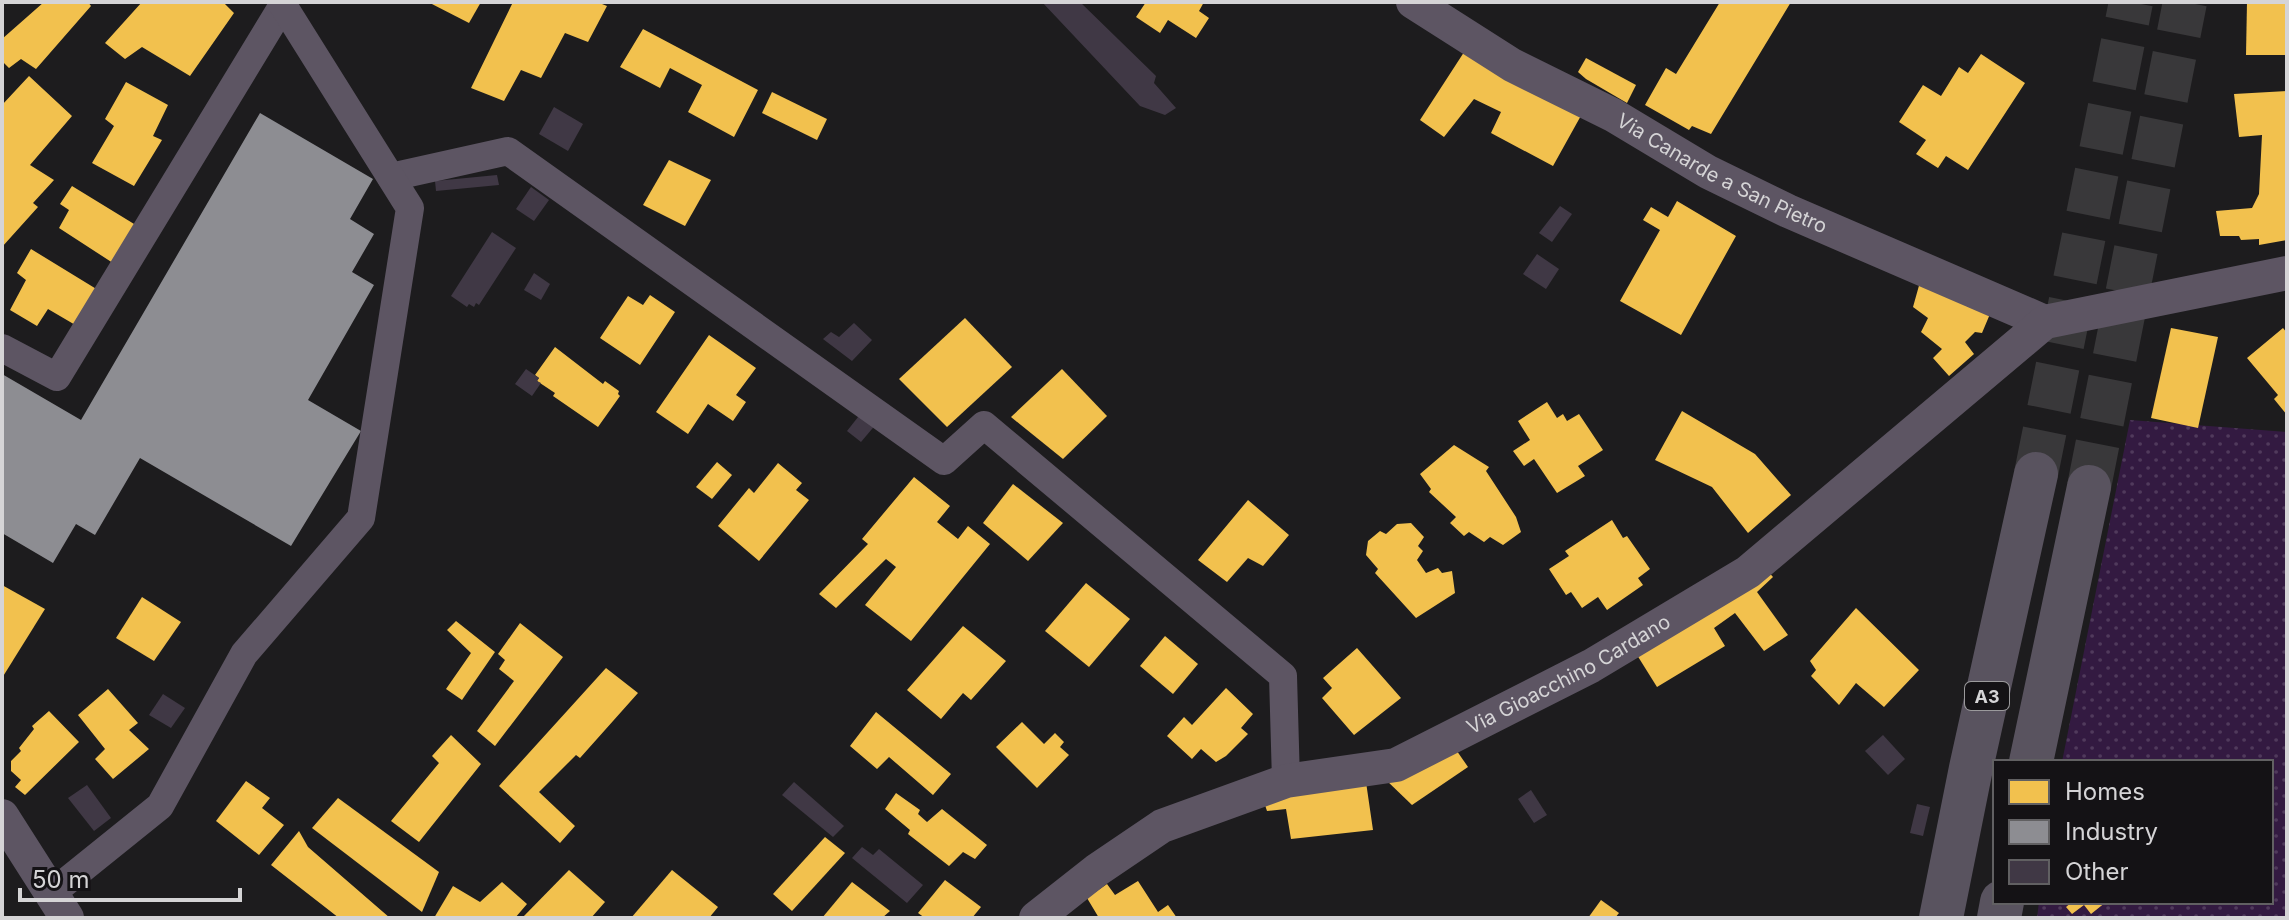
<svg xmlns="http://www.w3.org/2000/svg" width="2289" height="920" viewBox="0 0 2289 920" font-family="Inter,sans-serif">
  <defs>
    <pattern id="park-dots" width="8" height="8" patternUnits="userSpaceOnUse" patternTransform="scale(2)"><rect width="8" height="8" fill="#331a41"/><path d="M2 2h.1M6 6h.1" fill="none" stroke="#503a5c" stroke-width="1.8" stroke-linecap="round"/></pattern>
  </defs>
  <rect width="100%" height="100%" fill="#1d1c1e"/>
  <polygon fill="url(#park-dots)" points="2130,420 2287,432 2287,918 2037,918 2039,902 2271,902 2271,762 2062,762"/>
  <g fill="#f2c14e">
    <polygon points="44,2 88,2 91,6 36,69 21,59 9,68 2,61 2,39"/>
    <polygon points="142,2 223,2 234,13 190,76 142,47 125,59 105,43"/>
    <polygon points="428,2 481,2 469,23"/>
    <polygon points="513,2 597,2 607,6 588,42 565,33 541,78 521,70 504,101 471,88"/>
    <polygon points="1146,2 1204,2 1199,11 1209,18 1196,38 1168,20 1160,33 1136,17"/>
    <polygon points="1720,2 1791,2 1711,134 1692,126 1689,130 1645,105 1666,68 1676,74"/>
    <polygon points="2247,2 2287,2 2287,55 2246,55"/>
    <polygon points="643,29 758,90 734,137 688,112 702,85 670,68 660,88 620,67"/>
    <polygon points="1468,46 1583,112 1553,166 1491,133 1501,112 1474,99 1444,137 1420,120"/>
    <polygon points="1981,54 2025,83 1968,170 1946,156 1938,168 1916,154 1926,140 1899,122 1923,85 1941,96 1959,67 1968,73"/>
    <polygon points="1586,58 1636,85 1627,103 1586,79 1578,72"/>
    <polygon points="29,76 72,116 30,165 54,180 33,203 38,207 2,247 2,105"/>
    <polygon points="126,82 168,105 153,136 162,140 134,186 92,163 114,126 105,119"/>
    <polygon points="2287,91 2287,240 2259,245 2259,239 2241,240 2239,236 2220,236 2216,211 2252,208 2259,194 2262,135 2239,137 2234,94"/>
    <polygon points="772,92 827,119 817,140 762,113"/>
    <polygon points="669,160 711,180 685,226 643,205"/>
    <polygon points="72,186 139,227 116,265 59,228 69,210 60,204"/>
    <polygon points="1677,201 1736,236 1681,335 1620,301 1660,230 1643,220 1651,207 1668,217"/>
    <polygon points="31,249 98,290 77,326 48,309 37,326 10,310 26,280 17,273"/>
    <polygon points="1920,282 1990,314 1982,333 1975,332 1965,342 1974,354 1949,376 1933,358 1942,349 1921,332 1928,318 1913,307"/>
    <polygon points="650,295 675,312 640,365 600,338 628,296 643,305"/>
    <polygon points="965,318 1012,367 947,427 899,379"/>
    <polygon points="2171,328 2218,337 2198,428 2151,418"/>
    <polygon points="2283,328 2287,333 2287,415 2274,399 2278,395 2247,358"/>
    <polygon points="709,335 756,368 736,395 746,402 733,421 708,404 688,434 656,412"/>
    <polygon points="555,347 603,384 605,381 619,391 618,394 620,396 598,427 553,396 555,393 537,381 539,378 535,375"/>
    <polygon points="1062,369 1107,416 1063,459 1011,417"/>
    <polygon points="1547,402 1557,418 1563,414 1567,421 1579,414 1603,450 1578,466 1585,476 1557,493 1534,459 1524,466 1513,451 1530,440 1518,421"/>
    <polygon points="1682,411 1755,454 1791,495 1748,533 1712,487 1655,460"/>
    <polygon points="1454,445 1489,467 1486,471 1516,517 1521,532 1503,545 1490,537 1484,542 1469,532 1464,536 1450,523 1456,517 1429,492 1431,489 1420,474"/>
    <polygon points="717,462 732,475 712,499 696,487"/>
    <polygon points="778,463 802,483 796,490 809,500 759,561 718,526 749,488 754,493"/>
    <polygon points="914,477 950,506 937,522 958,539 968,526 990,544 911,641 865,605 896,567 886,559 836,608 819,594 868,544 862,539"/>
    <polygon points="1013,484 1063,523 1028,561 983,523"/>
    <polygon points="1248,500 1289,535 1263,566 1248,558 1227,582 1198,560"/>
    <polygon points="1612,520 1623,538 1627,536 1650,569 1638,578 1643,585 1607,610 1598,597 1582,608 1571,592 1566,595 1549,569 1569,556 1565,551"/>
    <polygon points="1411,523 1424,537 1418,546 1423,551 1417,560 1426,573 1438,568 1442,573 1452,571 1455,593 1416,618 1375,573 1378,569 1366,555 1368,541 1380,531 1386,534 1397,524"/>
    <polygon points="1765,568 1773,577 1757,592 1788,635 1764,651 1735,613 1714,628 1725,646 1657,687 1632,647"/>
    <polygon points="1086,583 1130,619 1089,667 1045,631"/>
    <polygon points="2,585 45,609 2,678"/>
    <polygon points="142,597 181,622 154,661 116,638"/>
    <polygon points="1856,608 1919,670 1884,707 1856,683 1839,705 1811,676 1816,670 1810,661"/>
    <polygon points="456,621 495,652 462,700 446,689 471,653 447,630"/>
    <polygon points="520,623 563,657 495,746 477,731 514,681 499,669 505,660 498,654"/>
    <polygon points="963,626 1006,661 971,700 963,693 941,719 907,690"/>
    <polygon points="1165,636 1198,664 1173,694 1140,666"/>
    <polygon points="1357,648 1401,698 1354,735 1322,698 1332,688 1323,678"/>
    <polygon points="606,668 638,693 580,758 576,755 539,792 575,826 560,843 499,786"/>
    <polygon points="1226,688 1253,714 1241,728 1248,734 1226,756 1216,762 1201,749 1192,759 1167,736 1184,717 1192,725"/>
    <polygon points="108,689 138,723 129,730 149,749 113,779 95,759 105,749 78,715"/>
    <polygon points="49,711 79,742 25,795 15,787 21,780 11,771 11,761 21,751 19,748 34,729 32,726"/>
    <polygon points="876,712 951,774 933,795 889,757 877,769 850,746"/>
    <polygon points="1022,722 1044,744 1055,733 1064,742 1060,747 1069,755 1037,788 996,747"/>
    <polygon points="451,735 481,764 419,842 391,821 439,763 432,756"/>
    <polygon points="1450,741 1468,767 1412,805 1385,779"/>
    <polygon points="246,781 270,798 262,808 284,825 259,855 216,821"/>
    <polygon points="1366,782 1373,830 1291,839 1286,809 1267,811 1264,802"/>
    <polygon points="896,793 920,810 918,814 927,822 942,809 987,845 975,859 963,852 949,866 908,834 910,830 885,809"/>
    <polygon points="338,798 439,872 422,912 312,828"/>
    <polygon points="299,831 308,847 390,918 339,918 271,865"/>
    <polygon points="825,837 845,853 792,911 773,894"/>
    <polygon points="569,870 605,902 591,918 522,918"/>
    <polygon points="672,870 718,907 709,918 631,918"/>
    <polygon points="945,880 981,907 972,918 925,918 918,913"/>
    <polygon points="1138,881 1158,912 1168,905 1177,918 1099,918 1087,898 1107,884 1115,895"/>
    <polygon points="502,882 527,904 515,918 434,918 453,886 480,902"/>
    <polygon points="852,882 890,911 882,918 822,918"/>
    <polygon points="1601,900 1619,913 1615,918 1588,918"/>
    <polygon points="2072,902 2106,902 2091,914 2084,905 2072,914 2066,907"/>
  </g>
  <polygon fill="#8d8d92" points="260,113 373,179 350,219 374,234 352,272 374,285 308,400 361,431 291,546 140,458 95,535 76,524 53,563 2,533 2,374 81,420"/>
  <g fill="#403845">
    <polygon points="1042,2 1080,2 1156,76 1154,83 1176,108 1165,115 1140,106"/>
    <polygon points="554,107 583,124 568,151 539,134"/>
    <polygon points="497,175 499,185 436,191 435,181"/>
    <polygon points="531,187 549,200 534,221 516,209"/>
    <polygon points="1560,206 1572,214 1552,242 1539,233"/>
    <polygon points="492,232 516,248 479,305 476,303 474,307 469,304 467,307 451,296"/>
    <polygon points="1537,254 1559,269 1546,289 1523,274"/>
    <polygon points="534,273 550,284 541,300 524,290"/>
    <polygon points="854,323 872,340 852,361 823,339 831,332 839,337"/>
    <polygon points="526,369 539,378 537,381 541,383 532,396 515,384"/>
    <polygon points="862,412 877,423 861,442 847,431"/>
    <polygon points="163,694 185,708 171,728 149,715"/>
    <polygon points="1883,735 1905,759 1888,775 1865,751"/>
    <polygon points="794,782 844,826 833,837 782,795"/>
    <polygon points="87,785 111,818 94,831 68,798"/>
    <polygon points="1531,790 1547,815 1534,823 1518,799"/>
    <polygon points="1917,804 1930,807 1923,836 1910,833"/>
    <polygon points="862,847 873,855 879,849 923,885 907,903 852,858"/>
  </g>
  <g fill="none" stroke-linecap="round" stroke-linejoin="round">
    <g stroke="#39383a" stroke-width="44" stroke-dasharray="44 22" stroke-linecap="butt">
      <polyline points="2036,474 2131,2"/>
      <polyline points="2089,487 2185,2"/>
    </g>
    <g stroke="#5d5563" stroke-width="28">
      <polyline points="391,177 508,151 944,461 984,425 1283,676 1286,781"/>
      <polyline points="2,348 57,377 283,5"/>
      <polyline points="52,893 160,806 244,654 361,518 410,208 281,2"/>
    </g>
    <g stroke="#5d5563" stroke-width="34">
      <path id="s1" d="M 1413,2 L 1512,65 L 1613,115 L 1708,172 L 1788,211 L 2045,322"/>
      <polyline points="2,816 67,918"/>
      <path id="s2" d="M 1036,918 L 1097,870 L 1162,826 L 1286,781 L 1396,765 L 1591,666 L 1748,572 L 2045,322 L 2287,273"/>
    </g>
    <g stroke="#59535f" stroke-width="44">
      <polyline points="2031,762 2089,487"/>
      <polyline points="1941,918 1971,768 2036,474"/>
      <polyline points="1999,918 2002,902"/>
    </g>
  </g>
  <g text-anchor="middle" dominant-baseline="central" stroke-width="8" stroke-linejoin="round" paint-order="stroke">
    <rect fill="#141215" stroke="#9b9a9c" stroke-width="2" x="1965" y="682" width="44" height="28" rx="6"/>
    <g font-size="18" font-weight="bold" fill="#d5d4d6">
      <text x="1987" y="696">A3</text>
    </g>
    <g font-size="20" fill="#d5d4d6" stroke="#141215">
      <text stroke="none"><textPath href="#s1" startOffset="354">Via Canarde a San Pietro</textPath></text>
      <text stroke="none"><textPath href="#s2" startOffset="594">Via Gioacchino Cardano</textPath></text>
    </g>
  </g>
  <rect width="2289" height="920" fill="none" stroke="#d5d4d6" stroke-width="8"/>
  <rect x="1993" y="760" width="280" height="144" fill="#141215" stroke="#616062" stroke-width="2"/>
  <rect x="2009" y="780" width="40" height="24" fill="#f2c14e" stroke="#616062" stroke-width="2"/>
  <text x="2065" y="800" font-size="24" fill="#d5d4d6">Homes</text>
  <rect x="2009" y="820" width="40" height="24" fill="#8d8d92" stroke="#616062" stroke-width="2"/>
  <text x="2065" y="840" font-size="24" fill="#d5d4d6">Industry</text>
  <rect x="2009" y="860" width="40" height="24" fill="#403845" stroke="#616062" stroke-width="2"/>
  <text x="2065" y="880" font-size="24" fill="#d5d4d6">Other</text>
  <path d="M20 888v12h220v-12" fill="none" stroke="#d5d4d6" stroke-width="4"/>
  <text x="32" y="888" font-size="24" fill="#d5d4d6" stroke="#141215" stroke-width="6" paint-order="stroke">50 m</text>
</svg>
